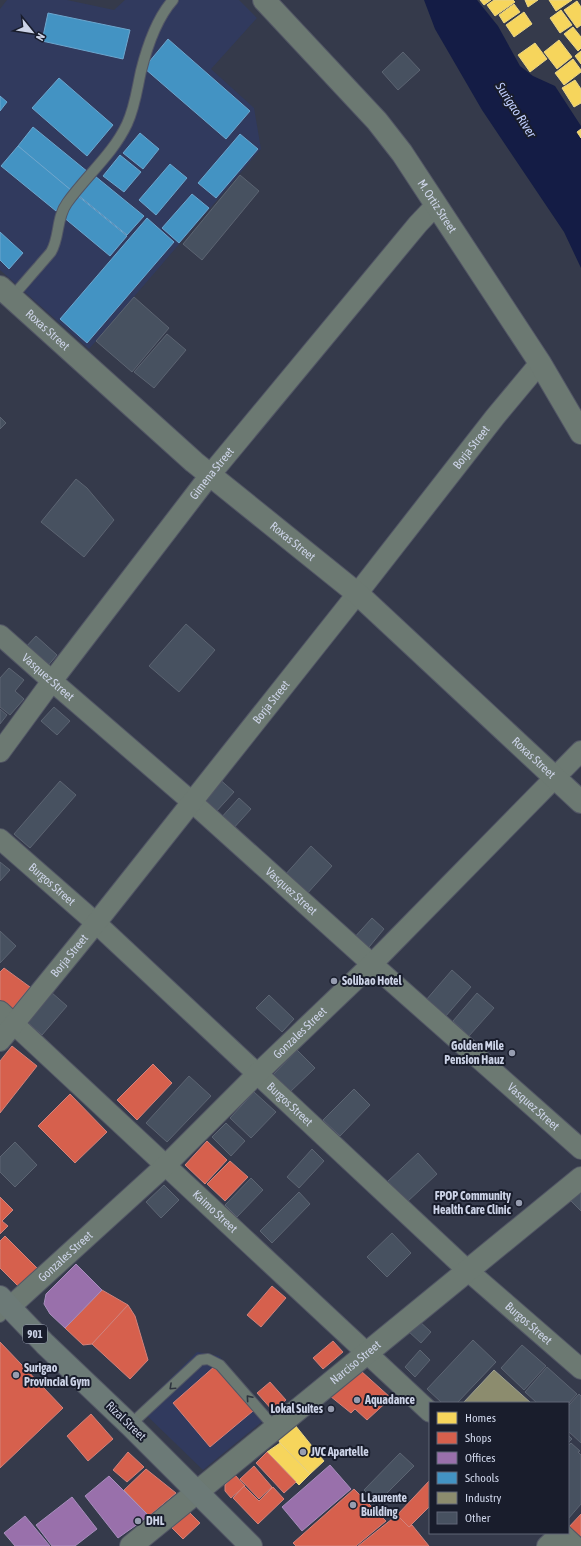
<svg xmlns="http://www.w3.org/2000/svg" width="581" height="1546" viewBox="0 0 581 1546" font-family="'Asap Condensed',sans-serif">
  <rect width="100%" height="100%" fill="#353a4b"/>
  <g fill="#313a5e">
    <polygon points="7,0 67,0 114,10 125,0 239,0 257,18 211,69 254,108 261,149 89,349 0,270 0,9"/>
    <polygon points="197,1352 219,1356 270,1415 203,1470 140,1409"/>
  </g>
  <polygon fill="#141c45" points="424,0 477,0 498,26 520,66 533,76 555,86 581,126 581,268 564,232 482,110 435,29"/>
  <g fill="#f6d55c" stroke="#e9d486">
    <polygon points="480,0 491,0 484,5"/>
    <polygon points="494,0 513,0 515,2 495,16 487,5"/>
    <polygon points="525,0 538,0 528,7"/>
    <polygon points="549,0 572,0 556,11"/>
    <polygon points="577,1 581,7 581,25 577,28 564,10"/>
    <polygon points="514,4 520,12 504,23 499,15"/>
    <polygon points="561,10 572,25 560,33 550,18"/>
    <polygon points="524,12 532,24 514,37 506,25"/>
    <polygon points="573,27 581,37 581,48 578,51 564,34"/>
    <polygon points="559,40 572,57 557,69 544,52"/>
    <polygon points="535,43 547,59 530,72 518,55"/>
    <polygon points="581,51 581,64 575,56"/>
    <polygon points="573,59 581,70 581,72 564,85 555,73"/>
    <polygon points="575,80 581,89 581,103 574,107 562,88"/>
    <polygon points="581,129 581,138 577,132"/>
    <polygon points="295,1425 324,1461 310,1474 280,1443 278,1439"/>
    <polygon points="280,1443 310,1474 299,1485 267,1452"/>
  </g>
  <g fill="#d6604d" stroke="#d3827b">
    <polygon points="4,968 30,987 9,1013 0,1004 0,972"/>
    <polygon points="12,1046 37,1066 0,1113 0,1061"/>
    <polygon points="153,1064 172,1083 137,1120 117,1100"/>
    <polygon points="70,1094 107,1132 75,1163 38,1126"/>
    <polygon points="207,1141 227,1160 205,1184 185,1165"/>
    <polygon points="230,1161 248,1177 225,1201 207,1184"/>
    <polygon points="0,1197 13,1210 2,1221 8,1226 0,1234"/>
    <polygon points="5,1236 39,1270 21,1289 0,1268 0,1241"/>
    <polygon points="272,1286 286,1298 261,1327 247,1315"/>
    <polygon points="102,1290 128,1305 92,1344 83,1345 65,1328"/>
    <polygon points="128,1305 135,1316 148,1360 130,1379 92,1344"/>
    <polygon points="333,1341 343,1352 323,1369 313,1358"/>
    <polygon points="0,1342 63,1408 0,1468"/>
    <polygon points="215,1366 253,1411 210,1447 173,1403"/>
    <polygon points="361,1371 391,1398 367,1420 355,1409 351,1413 330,1396"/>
    <polygon points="270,1382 286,1400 273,1411 257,1393"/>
    <polygon points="91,1414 113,1439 88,1461 67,1436"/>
    <polygon points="128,1452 144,1467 127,1482 113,1470"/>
    <polygon points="267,1452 296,1482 284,1493 256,1463"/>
    <polygon points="254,1466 272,1487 259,1499 240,1479"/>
    <polygon points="146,1469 176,1493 149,1516 124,1490"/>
    <polygon points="235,1475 245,1486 231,1498 225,1491 225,1485"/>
    <polygon points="430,1480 430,1506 409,1527 397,1515"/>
    <polygon points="244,1486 259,1501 273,1487 284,1499 258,1524 233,1498"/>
    <polygon points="354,1489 386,1521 356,1546 296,1546 293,1543"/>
    <polygon points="189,1512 200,1523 183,1539 172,1528"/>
    <polygon points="581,1514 581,1541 568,1528"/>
    <polygon points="397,1515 409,1527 412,1525 429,1546 358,1546"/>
  </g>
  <g fill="#9970ab" stroke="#a88ebd">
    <polygon points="76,1264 102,1290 65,1328 50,1314 44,1304 46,1294"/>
    <polygon points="330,1465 351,1489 302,1531 282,1507"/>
    <polygon points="109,1476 149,1516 118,1538 85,1496"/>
    <polygon points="72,1497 97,1529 75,1546 52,1546 36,1525"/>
    <polygon points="25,1516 50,1546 15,1546 4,1533"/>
  </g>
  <g fill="#4393c3" stroke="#6ca6ce">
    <polygon points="48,13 130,30 123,59 42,41"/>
    <polygon points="168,39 250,111 226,139 144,68"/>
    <polygon points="59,78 113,125 87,156 32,108"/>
    <polygon points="0,96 7,102 0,111"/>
    <polygon points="33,127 88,172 72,191 18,146"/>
    <polygon points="140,133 159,149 143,169 123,153"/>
    <polygon points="240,134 258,149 216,198 198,183"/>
    <polygon points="18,146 72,191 56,211 1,166"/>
    <polygon points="120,155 141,172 124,192 103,176"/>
    <polygon points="170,164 187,178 156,215 139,200"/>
    <polygon points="95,176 144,216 127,235 78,195"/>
    <polygon points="192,194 209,208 179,243 162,228"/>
    <polygon points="78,196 127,236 110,256 62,216"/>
    <polygon points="147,218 174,242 87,343 60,319"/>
    <polygon points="0,232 23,253 9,269 0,260"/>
  </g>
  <polygon fill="#8c8c6e" stroke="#9fa192" points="494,1370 531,1403 463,1403"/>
  <g fill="#475160" stroke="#5c6472">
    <polygon points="403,52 420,70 398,90 382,72"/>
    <polygon points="240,175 259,191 202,260 183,244"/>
    <polygon points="134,297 169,328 132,372 96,341"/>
    <polygon points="167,334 186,350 154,388 134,372"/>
    <polygon points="0,417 6,423 0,429"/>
    <polygon points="76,479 87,488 114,520 84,557 41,522"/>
    <polygon points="186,624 215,650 179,692 149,666"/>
    <polygon points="36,636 57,655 46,668 24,649"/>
    <polygon points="9,668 24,680 15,691 24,699 10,715 0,707 0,678"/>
    <polygon points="54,707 70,721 57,735 41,721"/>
    <polygon points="0,709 7,715 0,724"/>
    <polygon points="217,777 234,792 214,814 198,800"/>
    <polygon points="60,781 76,795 30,848 14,834"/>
    <polygon points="239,798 251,809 231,831 219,820"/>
    <polygon points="311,846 332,866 306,895 284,876"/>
    <polygon points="0,862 10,870 0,881"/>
    <polygon points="372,918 384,929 365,952 352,940"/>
    <polygon points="0,931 16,946 0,963"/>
    <polygon points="452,970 471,987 445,1017 426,1000"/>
    <polygon points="51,992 67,1006 42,1035 26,1021"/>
    <polygon points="477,993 494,1008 469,1036 453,1021"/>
    <polygon points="269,995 294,1019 282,1032 256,1008"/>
    <polygon points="297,1050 315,1068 288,1094 271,1077"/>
    <polygon points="189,1076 211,1096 167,1142 146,1123"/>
    <polygon points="354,1089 370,1105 340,1136 323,1120"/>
    <polygon points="254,1092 276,1112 251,1138 230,1118"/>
    <polygon points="226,1123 245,1141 231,1156 212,1137"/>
    <polygon points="15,1142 37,1165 15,1187 0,1172 0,1157"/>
    <polygon points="312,1149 324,1161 299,1188 287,1177"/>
    <polygon points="418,1153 437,1174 406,1203 387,1182"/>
    <polygon points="251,1178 263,1190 237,1217 225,1205"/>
    <polygon points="164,1185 179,1200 161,1218 146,1202"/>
    <polygon points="581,1191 581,1211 571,1201"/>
    <polygon points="299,1192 310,1204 272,1243 260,1231"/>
    <polygon points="392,1233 411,1253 387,1277 367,1257"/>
    <polygon points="418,1320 431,1332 421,1343 408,1331"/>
    <polygon points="473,1340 496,1362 457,1403 442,1403 427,1389"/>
    <polygon points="522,1345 546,1366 524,1390 501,1368"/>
    <polygon points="420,1350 430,1360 415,1377 405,1367"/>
    <polygon points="547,1367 577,1394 568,1404 537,1403 525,1392"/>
    <polygon points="579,1394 581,1396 581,1443 568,1431 568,1406"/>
    <polygon points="568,1435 572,1439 568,1443"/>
    <polygon points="571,1443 580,1451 578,1452 581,1455 581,1504 568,1519 568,1446"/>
    <polygon points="400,1453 414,1466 377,1503 364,1490"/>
  </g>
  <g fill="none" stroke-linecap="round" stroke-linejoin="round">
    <g stroke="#525665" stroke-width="12">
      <g id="service">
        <path d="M 11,298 C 21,287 30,276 39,266 C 43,261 47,257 51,252 C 60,237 56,218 67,203 C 86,176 113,154 127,124 C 135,107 137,89 141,71 C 147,47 156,19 173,0"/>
        <polyline points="0,1317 10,1307"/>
        <polyline points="130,1425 200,1360 208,1359 220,1365 275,1428"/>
      </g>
    </g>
    <g stroke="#525665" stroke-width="22">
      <g id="minor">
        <path id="s1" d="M 0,635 L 52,681 L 192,802 L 372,964 L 581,1149"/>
        <path id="s2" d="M 0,752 L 52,681 L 210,475 L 418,224 L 436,205"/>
        <path id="s3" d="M 0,839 L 96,923 L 467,1270 L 581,1369"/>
        <path id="s4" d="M 0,1011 L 430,1412"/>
        <path id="s5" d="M 0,1041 L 96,923 L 357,594 L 495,417 L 540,363"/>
        <path id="s6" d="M 10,1307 L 166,1165 L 257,1074 L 372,964 L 581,751"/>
        <polyline points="561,1533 575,1546"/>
        <polyline points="547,1546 561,1533"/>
      </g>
    </g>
    <g stroke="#525665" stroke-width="24">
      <g id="tertiary">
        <path id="s7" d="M 264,0 L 377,121 L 402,153 L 540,363 L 581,433"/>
        <path id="s8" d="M 0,287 L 194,462 L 359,595 L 581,802"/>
        <path id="s9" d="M 131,1546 L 581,1178"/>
      </g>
    </g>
    <g stroke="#525665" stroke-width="24">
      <polyline id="primary" points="0,1297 45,1344 130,1425 251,1546"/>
    </g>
    <use href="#service" stroke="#6c7972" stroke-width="10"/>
    <use href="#minor" stroke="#6c7972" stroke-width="20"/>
    <use href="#tertiary" stroke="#6c7972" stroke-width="22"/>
    <use href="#primary" stroke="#6c7a77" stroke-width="22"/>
  </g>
  <defs><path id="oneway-chevron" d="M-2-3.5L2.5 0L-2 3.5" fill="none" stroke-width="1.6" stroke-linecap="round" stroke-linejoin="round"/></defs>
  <g stroke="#2e343e">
    <use href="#oneway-chevron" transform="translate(172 1387) rotate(137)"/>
    <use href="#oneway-chevron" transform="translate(249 1398) rotate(-131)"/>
  </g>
  <g fill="#979db0" stroke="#191d2c" stroke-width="1.5">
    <circle cx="334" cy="981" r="4"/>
    <circle cx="512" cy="1053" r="4"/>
    <circle cx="519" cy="1203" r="4"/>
    <circle cx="16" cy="1375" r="4"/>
    <circle cx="357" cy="1400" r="4"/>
    <circle cx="331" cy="1409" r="4"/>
    <circle cx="303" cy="1452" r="4"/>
    <circle cx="353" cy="1505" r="4"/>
    <circle cx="138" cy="1521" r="4"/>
  </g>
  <g text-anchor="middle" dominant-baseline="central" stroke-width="4" stroke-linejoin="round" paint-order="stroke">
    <rect fill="#191d2c" stroke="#969caf" stroke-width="1" x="23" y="1325" width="24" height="18" rx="3"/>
    <g font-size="11" font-weight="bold" fill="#ccd3e7">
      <text x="35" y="1334">901</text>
    </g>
    <g font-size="12" fill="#ccd3e7" stroke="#191d2c">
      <text stroke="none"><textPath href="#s7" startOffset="270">M. Ortiz Street</textPath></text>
      <text stroke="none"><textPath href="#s8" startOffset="64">Roxas Street</textPath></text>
      <text stroke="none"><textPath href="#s5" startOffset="758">Borja Street</textPath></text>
      <text stroke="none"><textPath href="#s2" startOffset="350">Gimena Street</textPath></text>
      <text stroke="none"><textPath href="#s8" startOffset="388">Roxas Street</textPath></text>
      <text stroke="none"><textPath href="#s1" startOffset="64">Vasquez Street</textPath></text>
      <text stroke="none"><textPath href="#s5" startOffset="434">Borja Street</textPath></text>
      <text stroke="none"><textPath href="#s8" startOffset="712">Roxas Street</textPath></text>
      <text stroke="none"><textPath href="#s3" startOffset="69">Burgos Street</textPath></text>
      <text stroke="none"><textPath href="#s1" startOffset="388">Vasquez Street</textPath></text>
      <text stroke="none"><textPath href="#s5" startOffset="110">Borja Street</textPath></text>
      <text stroke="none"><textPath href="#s6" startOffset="399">Gonzales Street</textPath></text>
      <text stroke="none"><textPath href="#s3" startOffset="393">Burgos Street</textPath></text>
      <text stroke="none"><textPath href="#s1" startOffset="712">Vasquez Street</textPath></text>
      <text stroke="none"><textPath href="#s4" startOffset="294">Kaimo Street</textPath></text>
      <text stroke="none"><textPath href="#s6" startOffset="75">Gonzales Street</textPath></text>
      <text stroke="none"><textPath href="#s3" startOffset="717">Burgos Street</textPath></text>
      <text stroke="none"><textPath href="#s9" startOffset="290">Narciso Street</textPath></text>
      <text transform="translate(126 1421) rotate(44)">Rizal Street</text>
    </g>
    <g font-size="12" font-weight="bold" fill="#ccd3e7" stroke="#191d2c" text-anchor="start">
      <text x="342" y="981">Solibao Hotel</text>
      <text x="504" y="1046" text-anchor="end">Golden Mile<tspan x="504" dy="14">Pension Hauz</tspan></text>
      <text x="511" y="1196" text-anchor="end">FPOP Community<tspan x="511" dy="14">Health Care Clinic</tspan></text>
      <text x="24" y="1368">Surigao<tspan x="24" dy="14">Provincial Gym</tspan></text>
      <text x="365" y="1400">Aquadance</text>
      <text x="323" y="1409" text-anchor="end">Lokal Suites</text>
      <text x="311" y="1452">JVC Apartelle</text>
      <text x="361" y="1498">L Laurente<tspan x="361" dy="14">Building</tspan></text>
      <text x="146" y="1521">DHL</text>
    </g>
    <g font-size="13" font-style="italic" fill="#bfcdfc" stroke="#191d2c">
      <text transform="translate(516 110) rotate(57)">Surigao River</text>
    </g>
  </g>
  <rect x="429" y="1402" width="140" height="132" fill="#191d2c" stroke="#616677"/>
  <rect x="437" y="1412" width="20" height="12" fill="#f6d55c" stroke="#616677"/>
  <text x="465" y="1422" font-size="12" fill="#ccd3e7">Homes</text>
  <rect x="437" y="1432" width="20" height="12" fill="#d6604d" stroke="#616677"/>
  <text x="465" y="1442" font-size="12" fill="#ccd3e7">Shops</text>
  <rect x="437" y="1452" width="20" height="12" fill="#9970ab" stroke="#616677"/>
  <text x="465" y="1462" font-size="12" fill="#ccd3e7">Offices</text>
  <rect x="437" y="1472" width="20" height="12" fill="#4393c3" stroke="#616677"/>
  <text x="465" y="1482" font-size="12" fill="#ccd3e7">Schools</text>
  <rect x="437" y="1492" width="20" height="12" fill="#8c8c6e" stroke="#616677"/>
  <text x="465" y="1502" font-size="12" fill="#ccd3e7">Industry</text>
  <rect x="437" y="1512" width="20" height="12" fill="#475160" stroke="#616677"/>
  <text x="465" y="1522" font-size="12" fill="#ccd3e7">Other</text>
  <g transform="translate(32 32) rotate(120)" stroke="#191d2c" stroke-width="3" paint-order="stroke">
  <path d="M0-3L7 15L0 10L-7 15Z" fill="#ccd3e7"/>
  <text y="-6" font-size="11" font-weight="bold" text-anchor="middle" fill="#ccd3e7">N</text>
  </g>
</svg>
